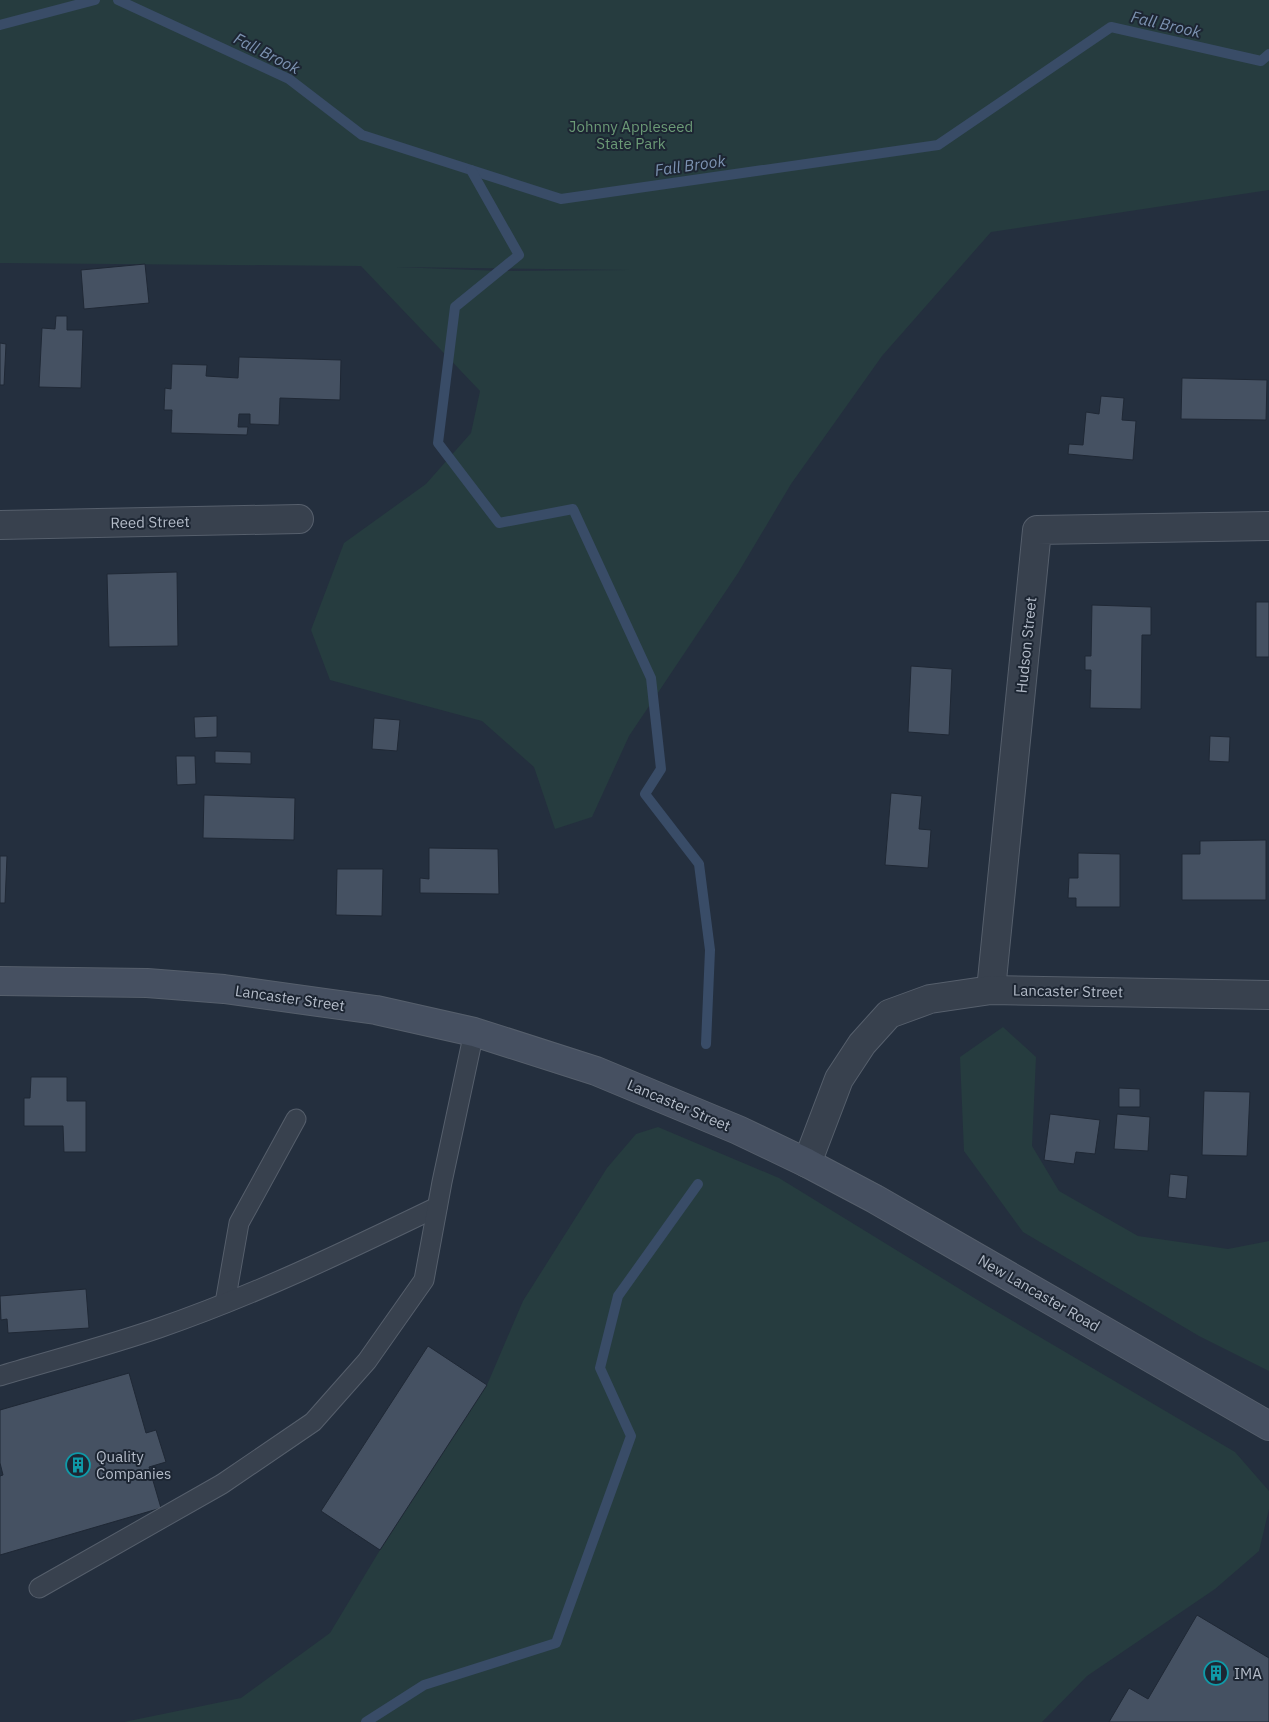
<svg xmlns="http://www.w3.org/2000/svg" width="1269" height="1722" viewBox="0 0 1269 1722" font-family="'IBM Plex Sans',sans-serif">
  <rect width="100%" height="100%" fill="#242f3e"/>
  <g fill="#263c3f" fill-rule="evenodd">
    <path d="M 0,0 L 1269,0 L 1269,190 L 991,232 L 882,356 L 791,484 L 738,573 L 629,736 L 592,817 L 555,829 L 534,767 L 482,721 L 330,680 L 311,630 L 344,543 L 426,484 L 471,433 L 480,391 L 361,266 L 0,263 ZM 396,267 L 629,270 L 500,271 Z"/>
    <polygon points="1003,1027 1036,1057 1032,1146 1059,1191 1138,1236 1228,1249 1269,1241 1269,1371 1199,1336 1023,1232 964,1151 960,1057"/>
    <polygon points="658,1127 779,1178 989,1307 1235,1452 1269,1491 1269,1509 1259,1551 1215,1589 1087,1676 1042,1722 124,1722 241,1698 330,1633 380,1550 487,1385 523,1301 607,1168 636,1134"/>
  </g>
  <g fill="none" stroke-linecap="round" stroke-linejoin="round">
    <g stroke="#394c67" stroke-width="10">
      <polyline points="118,0 289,79 362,135 561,199 938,145 1111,27 1261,61 1269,54"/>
      <polyline points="0,25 95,0"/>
      <polyline points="471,170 519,255 455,307 438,443 499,523 573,509 651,678 661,769 645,794 699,864 710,950 706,1044"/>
      <polyline points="366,1722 424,1685 556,1643 631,1436 600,1368 618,1296 698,1184"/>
    </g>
  </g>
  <g fill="#455162" stroke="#1f2835">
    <polygon points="145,264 149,303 84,309 81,270"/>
    <polygon points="56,316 67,316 67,330 83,330 81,388 39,387 42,328 55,329"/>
    <polygon points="0,343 6,344 4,385 0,385"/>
    <polygon points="239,357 341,360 340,400 280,398 279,425 250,424 250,414 239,414 238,427 248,427 247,435 171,433 172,410 164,410 165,388 171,389 172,364 207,365 206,376 238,378"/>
    <polygon points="1182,378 1267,380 1266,420 1181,419"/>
    <polygon points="1101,396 1124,398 1122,420 1136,421 1133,460 1068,454 1069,444 1083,445 1086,412 1099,414"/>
    <polygon points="177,572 178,646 109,647 107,574"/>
    <rect x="1256" y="602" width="13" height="55"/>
    <polygon points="1092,605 1151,607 1151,635 1142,635 1141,709 1090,708 1091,670 1085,670 1085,656 1091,656"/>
    <polygon points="911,666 952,669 949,735 908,732"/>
    <polygon points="217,716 217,737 195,738 194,717"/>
    <polygon points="374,718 400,720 397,751 372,749"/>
    <polygon points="1210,736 1230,737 1229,762 1209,761"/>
    <polygon points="215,751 251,752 251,764 215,763"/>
    <polygon points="176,756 195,756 196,784 177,785"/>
    <polygon points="891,793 922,796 919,829 931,830 928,868 885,865"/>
    <polygon points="204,795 295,798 294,840 203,838"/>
    <polygon points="1266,840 1266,900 1182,900 1182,854 1200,854 1200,841"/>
    <polygon points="429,848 498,849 499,894 420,893 420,878 429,879"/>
    <polygon points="1078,853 1120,854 1120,907 1076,907 1076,898 1068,898 1069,878 1078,878"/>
    <polygon points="0,856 7,856 5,903 0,903"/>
    <polygon points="337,869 383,869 382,916 336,915"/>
    <polygon points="31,1077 67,1077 67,1101 86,1101 86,1152 64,1152 63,1126 24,1126 24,1098 30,1098"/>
    <polygon points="1119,1088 1140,1089 1140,1107 1119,1107"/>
    <polygon points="1204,1091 1250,1092 1247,1156 1202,1155"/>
    <polygon points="1050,1114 1100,1120 1095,1154 1076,1152 1074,1164 1044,1160"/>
    <polygon points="1117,1114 1150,1117 1148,1151 1114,1149"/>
    <polygon points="1170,1174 1188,1176 1186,1199 1168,1197"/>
    <polygon points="86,1289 89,1328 8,1333 7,1319 1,1320 0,1296"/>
    <polygon points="428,1346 487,1385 380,1550 321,1511"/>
    <polygon points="129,1373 146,1433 156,1430 166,1462 149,1467 161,1508 0,1555 0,1476 3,1475 0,1463 0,1410"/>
    <polygon points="1197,1615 1269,1658 1269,1722 1109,1722 1129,1688 1148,1699"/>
  </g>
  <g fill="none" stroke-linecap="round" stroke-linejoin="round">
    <g stroke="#565f6c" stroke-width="21">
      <g id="service">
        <polyline points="225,1303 239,1223 296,1119"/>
        <path d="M 0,1376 C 53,1360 107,1346 159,1328 C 255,1295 346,1251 437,1207"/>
        <polyline points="39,1588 222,1484 313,1422 367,1361 424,1280 442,1182 474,1032"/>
      </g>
    </g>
    <g stroke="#565f6c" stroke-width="30">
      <g id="minor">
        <polyline points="0,525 299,519"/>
        <polyline points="991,990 1037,530 1269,526"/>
        <polyline points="807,1163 839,1079 862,1044 889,1014 930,999 991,990 1269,995"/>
      </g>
    </g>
    <g stroke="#565f6c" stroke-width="30">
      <polyline id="secondary" points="0,981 147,983 224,989 376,1010 474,1032 596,1071 738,1130 807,1163 875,1199 1269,1426"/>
    </g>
    <use href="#service" stroke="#38414e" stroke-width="19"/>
    <use href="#minor" stroke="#38414e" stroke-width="28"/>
    <use href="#secondary" stroke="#465061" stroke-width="28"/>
  </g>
  <defs>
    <g id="building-ring" transform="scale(1.25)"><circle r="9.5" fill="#1d2633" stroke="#0f9aa8" stroke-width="1.5"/><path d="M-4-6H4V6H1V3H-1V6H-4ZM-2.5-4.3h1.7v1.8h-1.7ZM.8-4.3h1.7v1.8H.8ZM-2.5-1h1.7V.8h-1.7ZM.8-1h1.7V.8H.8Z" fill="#0f9aa8"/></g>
  </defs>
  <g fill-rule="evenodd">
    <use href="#building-ring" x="78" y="1465"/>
    <use href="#building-ring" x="1216" y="1673"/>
  </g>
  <g text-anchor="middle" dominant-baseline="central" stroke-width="4" stroke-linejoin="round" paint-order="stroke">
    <g font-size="15" fill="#6b9a76" stroke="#1d2633">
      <text x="631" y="126">Johnny Appleseed<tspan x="631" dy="17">State Park</tspan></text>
    </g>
    <g font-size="15" fill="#b4bcc9" stroke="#1d2633">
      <text transform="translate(150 522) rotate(-1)">Reed Street</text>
      <text transform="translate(1026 645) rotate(-84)">Hudson Street</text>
      <text transform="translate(1068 991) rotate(1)">Lancaster Street</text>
      <text transform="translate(290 998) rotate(8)">Lancaster Street</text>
      <text transform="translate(679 1105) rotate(23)">Lancaster Street</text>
      <text transform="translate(1039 1293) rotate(30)">New Lancaster Road</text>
    </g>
    <g font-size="15" fill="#b4bcc9" stroke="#1d2633" text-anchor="start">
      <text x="96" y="1456">Quality<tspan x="96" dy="17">Companies</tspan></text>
      <text x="1234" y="1673">IMA</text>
    </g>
    <g font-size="16" font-style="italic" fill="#7c92b1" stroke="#1d2633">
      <text transform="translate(1166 24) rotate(13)">Fall Brook</text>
      <text transform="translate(267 53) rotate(27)">Fall Brook</text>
      <text transform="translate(690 165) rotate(-8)">Fall Brook</text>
    </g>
  </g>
</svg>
